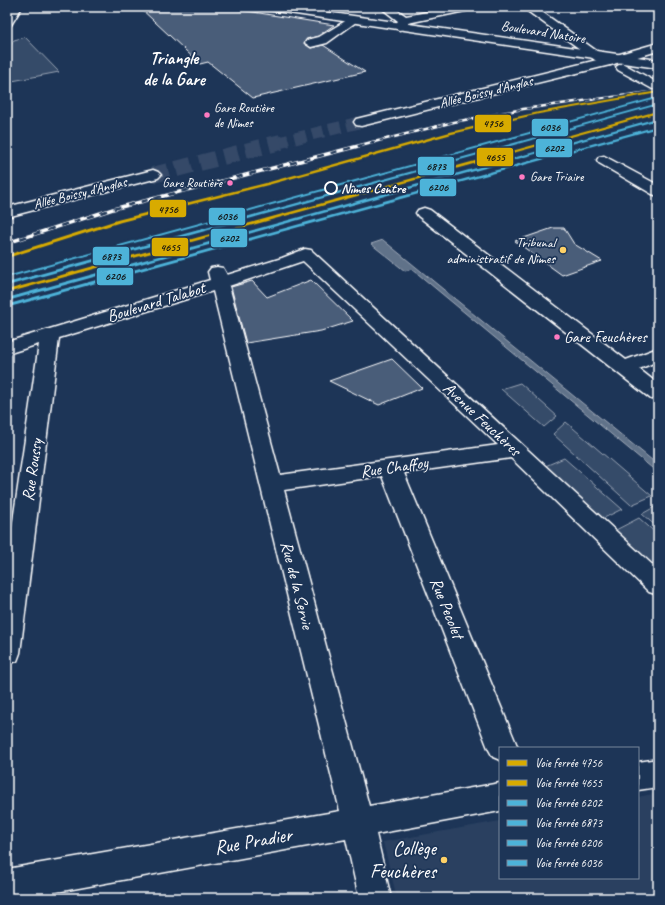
<svg xmlns="http://www.w3.org/2000/svg" width="665" height="905" viewBox="0 0 665 905" font-family="Caveat,sans-serif">
  <rect width="100%" height="100%" fill="#1d3557"/>
  <filter id="ink" filterUnits="userSpaceOnUse"><feTurbulence type="fractalNoise" baseFrequency=".025" numOctaves="2"/><feDisplacementMap in="SourceGraphic" scale="8" xChannelSelector="R" yChannelSelector="G"/><feConvolveMatrix kernelMatrix="1 2 1 2 8 2 1 2 1" color-interpolation-filters="sRGB"/></filter>
  <g filter="url(#ink)">
    <polygon fill="#2a4161" points="658,793 658,898 397,898 383,842 500,821 500,878 638,878 638,797"/>
    <g fill="#364b69" stroke="#9aa5b4">
      <polygon points="25,37 59,72 7,82 7,51 14,40"/>
      <polygon points="520,383 557,416 544,427 501,389"/>
      <polygon points="566,422 652,496 631,505 553,434"/>
      <polygon points="564,458 622,509 600,520 543,467"/>
      <polygon points="658,505 658,528 642,514"/>
      <polygon points="639,518 658,535 658,573 612,532"/>
    </g>
    <polygon fill="#617289" stroke="#a0aab8" points="383,240 658,465 658,473 412,269 405,271 371,244"/>
    <g fill="#4a5d79" stroke="#fff">
      <polygon points="139,7 222,7 334,25 318,36 307,39 304,43 311,48 323,45 365,72 253,98 208,62 200,64"/>
      <polygon points="553,228 564,228 574,244 602,261 562,275 515,241"/>
      <polygon points="311,280 353,321 321,331 246,343 231,287 252,281 267,297"/>
      <polygon points="392,359 422,388 379,405 329,381"/>
    </g>
    <g fill="none" stroke-linecap="round" stroke-linejoin="round">
      <polyline stroke="#344968" stroke-width="12" stroke-dasharray="12 6" stroke-linecap="butt" points="277,143 361,122"/>
      <polyline stroke="#344968" stroke-width="16" stroke-dasharray="16 8" stroke-linecap="butt" points="153,175 281,142"/>
      <g stroke="#fff" stroke-width="3">
        <g id="minor">
          <polygon points="380,7 393,7 406,16 453,7 476,7 470,10 408,23 403,29 399,30 393,27 398,21"/>
          <polygon points="522,7 535,7 605,57 599,61 595,60"/>
          <polygon points="352,17 358,20 356,22 327,43 311,47 305,43 307,40 319,37"/>
          <polygon points="658,43 658,51 610,65 604,61 606,58"/>
          <polygon points="604,156 658,185 658,196 652,194 599,163 597,160 599,157"/>
          <polygon points="424,208 430,210 626,360 658,348 658,361 639,369 658,384 658,400 651,399 418,216 416,213 418,210"/>
          <path d="M 305,249 L 311,250 L 658,570 L 658,595 L 649,592 L 511,458 L 404,473 L 518,748 L 500,748 L 500,760 L 493,757 L 488,748 L 382,476 L 284,490 L 369,806 L 500,783 L 500,811 L 376,834 L 391,898 L 359,898 L 346,839 L 24,898 L 7,898 L 7,869 L 340,811 L 213,291 L 59,338 L 20,653 L 17,661 L 7,664 L 7,562 L 39,344 L 7,354 L 7,342 L 210,280 L 208,272 L 211,268 L 217,267 L 223,268 L 227,275 L 282,258 ZM 303,261 L 498,445 L 280,475 L 229,286 Z"/>
          <polygon points="658,759 658,787 638,790 638,762"/>
        </g>
      </g>
      <g stroke="#fff" stroke-width="3">
        <g id="major">
          <polygon points="10,7 22,7 11,25 7,26 7,13"/>
          <polygon points="262,7 291,7 658,60 658,68 616,62 614,64 361,126 356,125 354,122 356,119 601,59 268,10"/>
          <polygon points="622,63 658,83 658,92 618,70 616,67"/>
          <polygon points="153,170 158,172 161,175 158,178 7,217 7,207"/>
        </g>
      </g>
      <use href="#minor" fill="#1d3557" fill-rule="evenodd"/>
      <use href="#major" fill="#1d3557" fill-rule="evenodd"/>
      <g stroke="#fff" stroke-width="2.5">
        <polyline id="rail-far1" points="370,143 454,122 523,109 658,91"/>
      </g>
      <g stroke="#fff" stroke-width="3.5">
        <polyline id="rail" points="7,243 113,209 374,142"/>
      </g>
      <use href="#rail-far1" stroke="#1d3557" stroke-width="1.5" stroke-dasharray="5" stroke-linecap="butt"/>
      <use href="#rail" stroke="#1d3557" stroke-width="2.5" stroke-dasharray="7" stroke-linecap="butt"/>
      <g stroke="#1d3557" stroke-width="3">
        <polygon id="rail-1" points="658,91 658,93 539,114 452,134 268,185 121,222 7,258 7,255 117,220 266,183 450,132 539,112"/>
      </g>
      <g stroke="#1d3557" stroke-width="3">
        <polygon id="rail-2" points="657,111 658,111 658,113 7,293 7,290"/>
      </g>
      <g stroke="#1d3557" stroke-width="3">
        <polygon id="rail-3" points="657,118 658,118 658,120 11,300 7,300 7,298"/>
      </g>
      <g stroke="#1d3557" stroke-width="3">
        <polygon id="rail-4" points="655,104 658,105 7,286 7,283"/>
      </g>
      <g stroke="#1d3557" stroke-width="3">
        <polygon id="rail-5" points="657,126 658,126 658,128 13,306 9,306 8,305 9,304"/>
      </g>
      <g stroke="#1d3557" stroke-width="3">
        <polygon id="rail-6" points="653,98 656,99 7,278 7,276"/>
      </g>
      <use href="#rail-1" fill="#d8ab00" fill-rule="evenodd"/>
      <use href="#rail-2" fill="#d8ab00" fill-rule="evenodd"/>
      <use href="#rail-3" fill="#4db3d9" fill-rule="evenodd"/>
      <use href="#rail-4" fill="#4db3d9" fill-rule="evenodd"/>
      <use href="#rail-5" fill="#4db3d9" fill-rule="evenodd"/>
      <use href="#rail-6" fill="#4db3d9" fill-rule="evenodd"/>
    </g>
  </g>
  <g fill="#fe7ac1" stroke="#1d3557" stroke-width="1.5">
    <circle cx="207" cy="115" r="3.5"/>
    <circle cx="522" cy="177" r="3.5"/>
    <circle cx="230" cy="183" r="3.5"/>
    <circle cx="557" cy="337" r="3.5"/>
  </g>
  <circle fill="#1d3557" stroke="#fff" stroke-width="2" cx="331" cy="188" r="6"/>
  <g fill="#ffd166" stroke="#1d3557" stroke-width="1.5">
    <circle cx="563" cy="250" r="4"/>
    <circle cx="444" cy="860" r="4"/>
  </g>
  <g text-anchor="middle" dominant-baseline="central" stroke-width="3.5" stroke-linejoin="round" paint-order="stroke">
    <g font-size="13" fill="#fff" stroke="#1d3557" text-anchor="start">
      <text x="214" y="108">Gare Routière<tspan x="214" dy="15">de Nîmes</tspan></text>
      <text x="530" y="177">Gare Triaire</text>
      <text x="222" y="183" text-anchor="end">Gare Routière</text>
    </g>
    <g font-size="14" fill="#fff" stroke="#1d3557">
      <text transform="translate(543 32) rotate(9)">Boulevard Natoire</text>
      <text transform="translate(486 92) rotate(-14)">Allée Boissy d'Anglas</text>
      <text transform="translate(80 193) rotate(-14)">Allée Boissy d'Anglas</text>
    </g>
    <g font-size="14" font-weight="bold" fill="#fff" stroke="#1d3557" text-anchor="start">
      <text x="341" y="188">Nîmes Centre</text>
    </g>
    <g font-size="14" fill="#fff" stroke="#1d3557" text-anchor="end">
      <text x="555" y="242">Tribunal<tspan x="555" dy="16">administratif de Nîmes</tspan></text>
    </g>
    <g font-size="16" fill="#fff" stroke="#1d3557" text-anchor="start">
      <text x="564" y="337">Gare Feuchères</text>
    </g>
    <g font-size="17" fill="#fff" stroke="#1d3557">
      <text transform="translate(156 302) rotate(-17)">Boulevard Talabot</text>
      <text transform="translate(482 419) rotate(43)">Avenue Feuchères</text>
      <text transform="translate(394 467) rotate(-8)">Rue Chaffoy</text>
      <text transform="translate(32 470) rotate(-82)">Rue Roussy</text>
      <text transform="translate(297 585) rotate(76)">Rue de la Servie</text>
      <text transform="translate(447 608) rotate(68)">Rue Pecolet</text>
    </g>
    <g font-size="18" font-weight="bold" fill="#fff" stroke="#1d3557">
      <text x="174" y="58">Triangle<tspan x="174" dy="21">de la Gare</tspan></text>
    </g>
    <g font-size="20" fill="#fff" stroke="#1d3557">
      <text transform="translate(253 841) rotate(-10)">Rue Pradier</text>
    </g>
    <g font-size="20" fill="#fff" stroke="#1d3557" text-anchor="end">
      <text x="436" y="848">Collège<tspan x="436" dy="23">Feuchères</tspan></text>
    </g>
  </g>
  <g stroke="#1d3557" stroke-width="1.5">
    <rect x="474" y="114" width="38" height="19" rx="4" fill="#d8ab00"/>
    <rect x="531" y="118" width="38" height="19" rx="4" fill="#4db3d9"/>
    <rect x="535" y="138" width="38" height="20" rx="4" fill="#4db3d9"/>
    <rect x="476" y="147" width="38" height="20" rx="4" fill="#d8ab00"/>
    <rect x="417" y="156" width="38" height="20" rx="4" fill="#4db3d9"/>
    <rect x="419" y="178" width="38" height="19" rx="4" fill="#4db3d9"/>
    <rect x="149" y="199" width="38" height="19" rx="4" fill="#d8ab00"/>
    <rect x="208" y="207" width="38" height="19" rx="4" fill="#4db3d9"/>
    <rect x="210" y="228" width="38" height="20" rx="4" fill="#4db3d9"/>
    <rect x="151" y="237" width="38" height="20" rx="4" fill="#d8ab00"/>
    <rect x="92" y="246" width="38" height="20" rx="4" fill="#4db3d9"/>
    <rect x="96" y="267" width="38" height="19" rx="4" fill="#4db3d9"/>
  </g>
  <g font-size="11" text-anchor="middle" font-weight="bold" fill="#111">
    <text x="493" y="127">4756</text>
    <text x="550" y="131">6036</text>
    <text x="554" y="152">6202</text>
    <text x="495" y="161">4655</text>
    <text x="436" y="170">6873</text>
    <text x="438" y="191">6206</text>
    <text x="168" y="213">4756</text>
    <text x="227" y="220">6036</text>
    <text x="229" y="242">6202</text>
    <text x="170" y="251">4655</text>
    <text x="111" y="260">6873</text>
    <text x="115" y="280">6206</text>
  </g>
  <rect width="665" height="905" fill="none" stroke="#1d3557" stroke-width="24"/>
  <rect x="12" y="12" width="641" height="881" fill="none" stroke="#fff" stroke-width="1.5" filter="url(#ink)"/>
  <rect x="499" y="747" width="140" height="132" fill="#1d3557" stroke="#77869a"/>
  <rect x="507" y="760" width="20" height="6" fill="#d8ab00" stroke="#77869a"/>
  <text x="535" y="767" font-size="12" fill="#ffffff">Voie ferrée 4756</text>
  <rect x="507" y="780" width="20" height="6" fill="#d8ab00" stroke="#77869a"/>
  <text x="535" y="787" font-size="12" fill="#ffffff">Voie ferrée 4655</text>
  <rect x="507" y="800" width="20" height="6" fill="#4db3d9" stroke="#77869a"/>
  <text x="535" y="807" font-size="12" fill="#ffffff">Voie ferrée 6202</text>
  <rect x="507" y="820" width="20" height="6" fill="#4db3d9" stroke="#77869a"/>
  <text x="535" y="827" font-size="12" fill="#ffffff">Voie ferrée 6873</text>
  <rect x="507" y="840" width="20" height="6" fill="#4db3d9" stroke="#77869a"/>
  <text x="535" y="847" font-size="12" fill="#ffffff">Voie ferrée 6206</text>
  <rect x="507" y="860" width="20" height="6" fill="#4db3d9" stroke="#77869a"/>
  <text x="535" y="867" font-size="12" fill="#ffffff">Voie ferrée 6036</text>
</svg>
